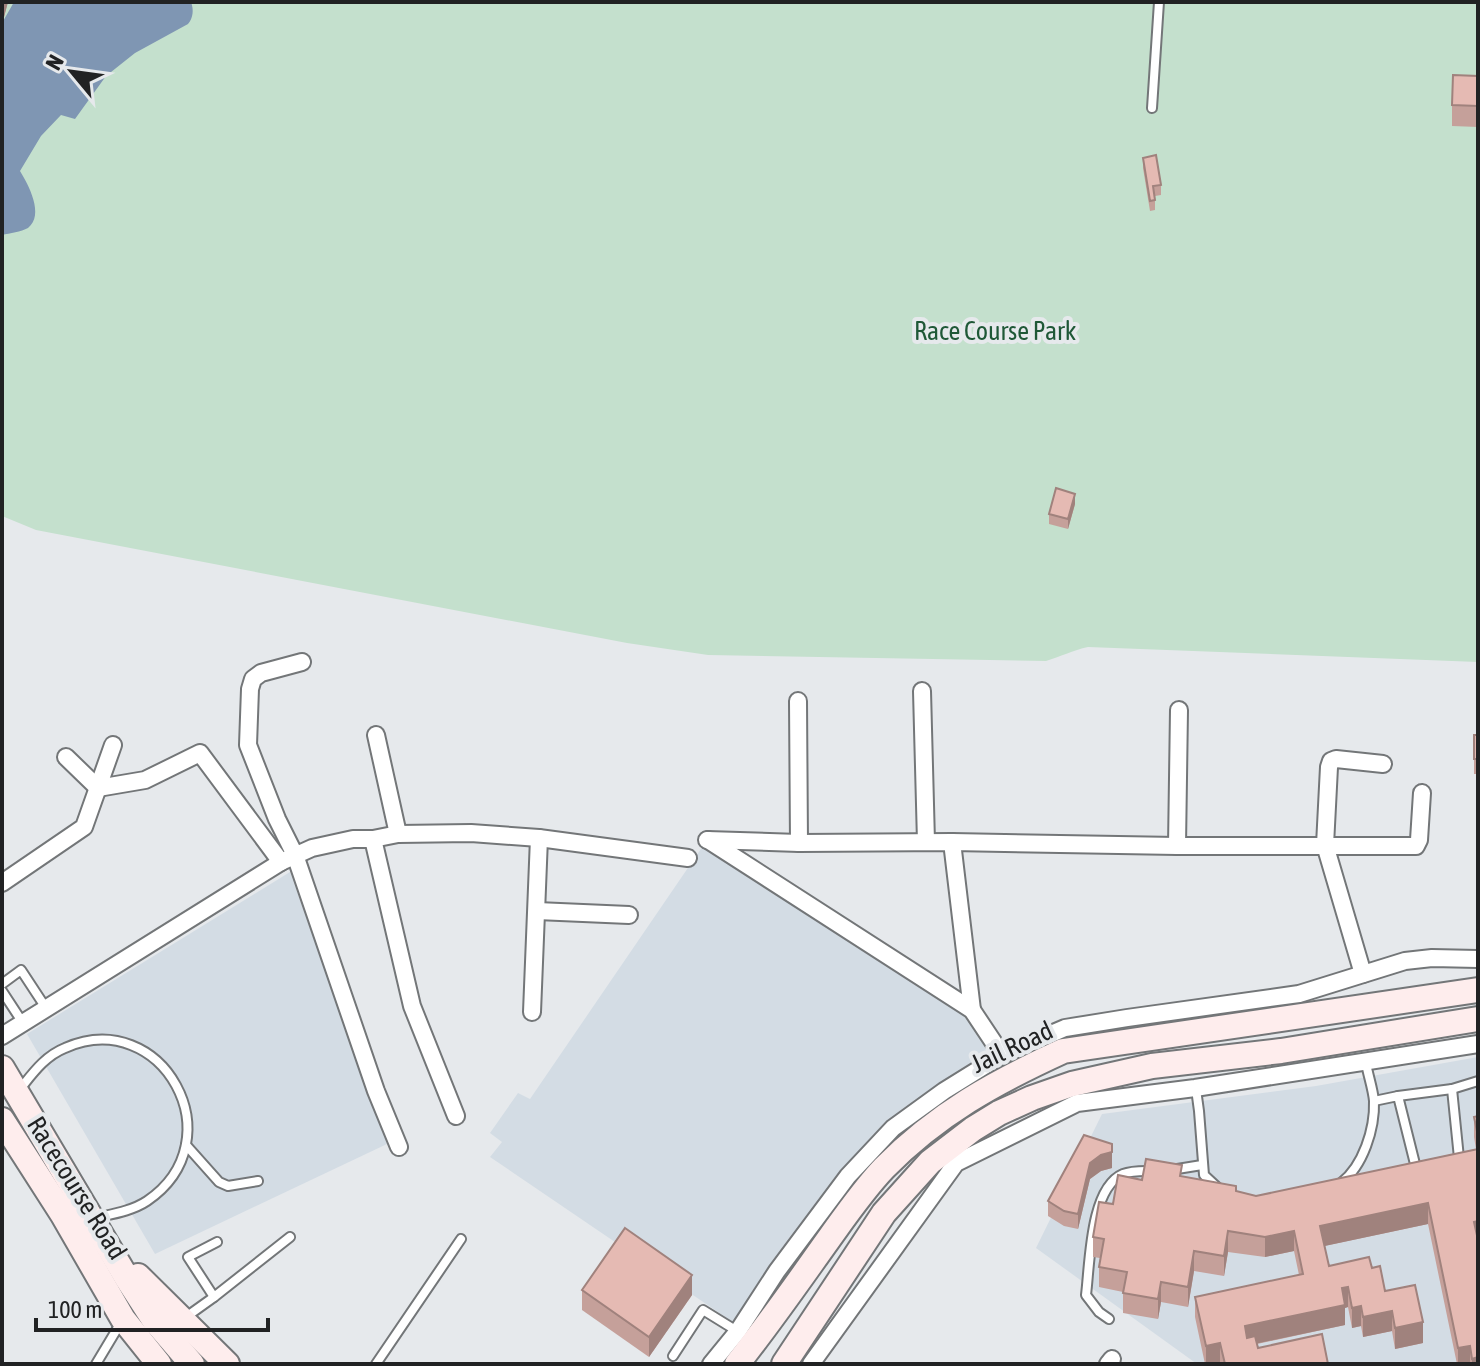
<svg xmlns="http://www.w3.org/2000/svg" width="1480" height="1366" viewBox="0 0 1480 1366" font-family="'Asap Condensed',sans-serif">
  <rect width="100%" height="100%" fill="#e6e9ec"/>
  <g fill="#d3dce4">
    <polygon points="707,840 972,1010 1002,1055 893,1128 740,1327 490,1157 502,1142 490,1133 518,1093 530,1099"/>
    <polygon points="290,872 387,1144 155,1254 27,1034"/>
    <polygon points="1478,1057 1478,1364 1197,1364 1036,1248 1102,1114 1316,1086"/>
  </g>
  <path fill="#c4e0cd" d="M 2,2 L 1478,2 L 1478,662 L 1088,647 C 1073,650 1060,657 1046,661 L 708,655 L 627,643 L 36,530 L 2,516 Z"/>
  <path fill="#7f96b3" d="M 14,2 L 191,2 C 194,10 193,18 188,24 L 135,53 L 106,76 L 75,119 L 61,115 L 41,136 L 20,171 C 28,184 45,215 28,228 C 21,232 10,233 2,235 L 2,23 Z"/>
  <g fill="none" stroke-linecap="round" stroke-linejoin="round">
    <g stroke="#737678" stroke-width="12">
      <g id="service">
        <polyline points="1152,108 1159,2"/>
        <polyline points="2,984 21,970 46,1008"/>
        <polyline points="2,991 23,1023"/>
        <path d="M 20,1089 C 33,1073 45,1056 65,1048 C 162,1005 237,1140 147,1201 C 132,1211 112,1214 95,1218"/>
        <polyline points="1196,1089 1199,1111 1204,1175 1218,1188"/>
        <polyline points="1452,1089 1459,1158 1454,1160"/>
        <polyline points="1398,1096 1452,1089 1478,1081"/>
        <polyline points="1374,1101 1398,1096 1416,1168"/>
        <polyline points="186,1145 219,1182 228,1186 258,1181"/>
        <polyline points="1171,1170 1202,1165"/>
        <path d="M 1341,1183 C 1363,1166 1375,1129 1374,1101 C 1373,1089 1368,1075 1366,1063"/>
        <polyline points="214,1297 188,1257 217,1242"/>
        <polyline points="186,1317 214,1297 290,1237"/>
        <path d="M 1109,1319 L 1099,1312 L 1086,1295 C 1090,1263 1090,1188 1123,1174 C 1133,1170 1144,1171 1154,1171"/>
        <polyline points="673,1356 703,1310 737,1331"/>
        <polyline points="96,1364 120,1324"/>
        <polyline points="376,1364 461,1239"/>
      </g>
    </g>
    <g stroke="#737678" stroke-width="20">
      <g id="minor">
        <polyline points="302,662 261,673 253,679 250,689 248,745 277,819 295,855 376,1091 399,1147"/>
        <polyline points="922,691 926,842"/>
        <polyline points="798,701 799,843"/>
        <polyline points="376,735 398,834"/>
        <polyline points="66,757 98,788 145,780 200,753 281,862"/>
        <polyline points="373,839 412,1006 456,1116"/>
        <polyline points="707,840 799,843 952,842 1177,846 1416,846 1419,840 1422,793"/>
        <polyline points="708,840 972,1010 1002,1055"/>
        <polyline points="952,842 972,1010"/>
        <polyline points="1177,846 1179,710"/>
        <polyline points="2,883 84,827 113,745"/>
        <polyline points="537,911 629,915"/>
        <polyline points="1363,974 1325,845 1329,767 1331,761 1336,759 1383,764"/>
        <polyline points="532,1012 539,838"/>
        <polyline points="2,1036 281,862 312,848 353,839 373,839 398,834 471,833 539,838 688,858"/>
        <polyline points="711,1364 738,1331 777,1271 848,1176 893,1128 944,1091 1002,1055 1065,1028 1127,1018 1299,994 1405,961 1432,958 1478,959"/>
        <polyline points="811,1364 956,1163 1077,1103 1195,1088 1478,1044"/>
        <polyline points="1108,1364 1112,1359"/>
      </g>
    </g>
    <g stroke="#737678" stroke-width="28">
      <g id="secondary">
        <polyline points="2,1068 128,1280 154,1320 192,1364"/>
        <polyline points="2,1120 63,1215 123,1319 159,1364"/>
        <polyline points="138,1276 227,1364"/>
        <path d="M 737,1364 C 769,1324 798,1282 828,1240 C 846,1215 863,1190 884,1168 C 937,1114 995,1082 1063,1051 L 1478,990"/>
        <polyline points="784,1364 884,1213 930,1162 973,1129 999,1113 1032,1098 1072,1084 1152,1066 1281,1051 1478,1019"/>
      </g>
    </g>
    <use href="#service" stroke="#fff" stroke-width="8"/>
    <use href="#minor" stroke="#fff" stroke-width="16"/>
    <use href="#secondary" stroke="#feeded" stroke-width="24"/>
  </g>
  <g fill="#c5a09a">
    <polygon points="2,2 8,2 4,17 2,16"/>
    <polygon points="1478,76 1478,127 1452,126 1452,105"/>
    <polygon points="1143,158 1161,185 1161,195 1155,196 1155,210 1150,211 1143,168"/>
    <polygon points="1075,504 1068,529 1049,524 1049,514"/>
    <rect x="1474" y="735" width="4" height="39"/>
    <polygon points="1478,1116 1478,1364 1457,1364 1428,1224 1324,1246 1329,1266 1372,1268 1385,1291 1423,1343 1395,1349 1392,1331 1363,1337 1361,1326 1352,1328 1348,1307 1345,1308 1345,1325 1257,1344 1258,1348 1328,1364 1205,1364 1195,1317 1195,1297 1299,1275 1294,1251 1265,1257 1228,1252 1224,1276 1194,1271 1188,1307 1161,1302 1158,1319 1123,1313 1123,1292 1099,1287 1099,1267 1100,1258 1093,1257 1093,1237 1113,1204 1142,1180 1182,1177 1256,1196 1476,1149 1474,1137 1474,1117"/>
    <polygon points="1084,1135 1112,1168 1101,1171 1090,1179 1078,1229 1064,1226 1048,1216 1048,1201"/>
    <polygon points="582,1290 692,1295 649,1357 582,1310"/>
  </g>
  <g fill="#a0827d">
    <polygon points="4,2 8,2 4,17"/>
    <polygon points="1075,494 1075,504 1068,529 1068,519"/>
    <polygon points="1112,1152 1112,1168 1101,1171 1090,1179 1078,1229 1078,1214 1090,1163 1101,1155"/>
    <polygon points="1428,1203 1428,1224 1320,1247 1320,1226"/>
    <polygon points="1478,1221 1478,1242 1474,1222"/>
    <polygon points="1228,1231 1228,1252 1224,1276 1224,1256"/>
    <polygon points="1294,1231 1294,1251 1265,1257 1265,1237"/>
    <polygon points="1194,1251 1194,1271 1188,1307 1188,1287"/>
    <polygon points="692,1275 692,1295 649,1357 649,1337"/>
    <polygon points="1161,1282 1161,1302 1158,1319 1158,1299"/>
    <polygon points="1348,1287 1348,1307 1345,1308 1345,1325 1245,1346 1245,1326 1342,1288"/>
    <polygon points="1361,1306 1361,1326 1352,1328 1352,1308"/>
    <polygon points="1392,1311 1392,1331 1363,1337 1363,1317"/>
    <polygon points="1423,1322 1423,1343 1395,1349 1395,1328"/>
    <polygon points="1220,1343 1220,1363 1206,1364 1206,1346"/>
    <polygon points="1470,1346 1470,1364 1458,1364 1458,1348"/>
    <polygon points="1478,1357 1478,1364 1472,1364 1472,1359"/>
  </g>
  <g fill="#e5bab3" stroke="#a0827d" stroke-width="2">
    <polygon points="1453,75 1478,76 1478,106 1452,105"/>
    <polygon points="1156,155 1161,185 1153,186 1155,200 1150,201 1143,158"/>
    <polygon points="1056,488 1075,494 1068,519 1049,514"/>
    <rect x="1474" y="735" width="4" height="24"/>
    <polygon points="1478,1116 1478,1136 1474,1117"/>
    <polygon points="1084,1135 1112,1144 1112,1152 1101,1155 1090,1163 1078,1214 1064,1211 1048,1201"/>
    <polygon points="1478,1149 1478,1221 1474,1222 1478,1240 1478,1357 1472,1359 1470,1346 1458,1348 1428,1203 1320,1226 1329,1266 1369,1257 1372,1268 1380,1266 1385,1291 1415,1285 1423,1322 1395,1328 1392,1311 1363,1317 1361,1306 1352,1308 1348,1287 1342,1288 1345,1305 1245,1326 1247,1338 1255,1336 1258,1348 1322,1334 1328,1364 1225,1364 1220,1343 1206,1346 1195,1297 1303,1274 1294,1231 1265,1237 1228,1231 1224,1256 1194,1251 1188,1287 1161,1282 1158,1299 1123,1293 1127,1272 1099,1267 1104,1239 1093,1237 1099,1202 1113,1204 1118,1175 1142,1180 1146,1159 1182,1165 1180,1176 1236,1186 1236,1191 1256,1196"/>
    <polygon points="625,1228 692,1275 649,1337 582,1290"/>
  </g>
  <g text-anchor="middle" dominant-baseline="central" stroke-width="8" stroke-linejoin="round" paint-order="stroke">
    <g font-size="26" fill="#1f5837" stroke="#e6e9ec">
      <text x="995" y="331">Race Course Park</text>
    </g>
    <g font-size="26" fill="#212223" stroke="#e6e9ec">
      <text transform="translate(1012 1047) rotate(-25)">Jail Road</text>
      <text transform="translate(77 1188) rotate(58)">Racecourse Road</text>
    </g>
  </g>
  <rect width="1480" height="1366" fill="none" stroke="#212223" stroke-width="8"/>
  <g transform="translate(72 72) rotate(299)" stroke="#e6e9ec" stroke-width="6" paint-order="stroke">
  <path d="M0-6L14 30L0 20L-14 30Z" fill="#212223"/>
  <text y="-12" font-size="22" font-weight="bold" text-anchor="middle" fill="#212223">N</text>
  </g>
  <path d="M36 1318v12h232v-12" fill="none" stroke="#212223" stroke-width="4"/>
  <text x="48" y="1318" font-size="24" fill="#212223" stroke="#e6e9ec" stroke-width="6" paint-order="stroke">100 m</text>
</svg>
